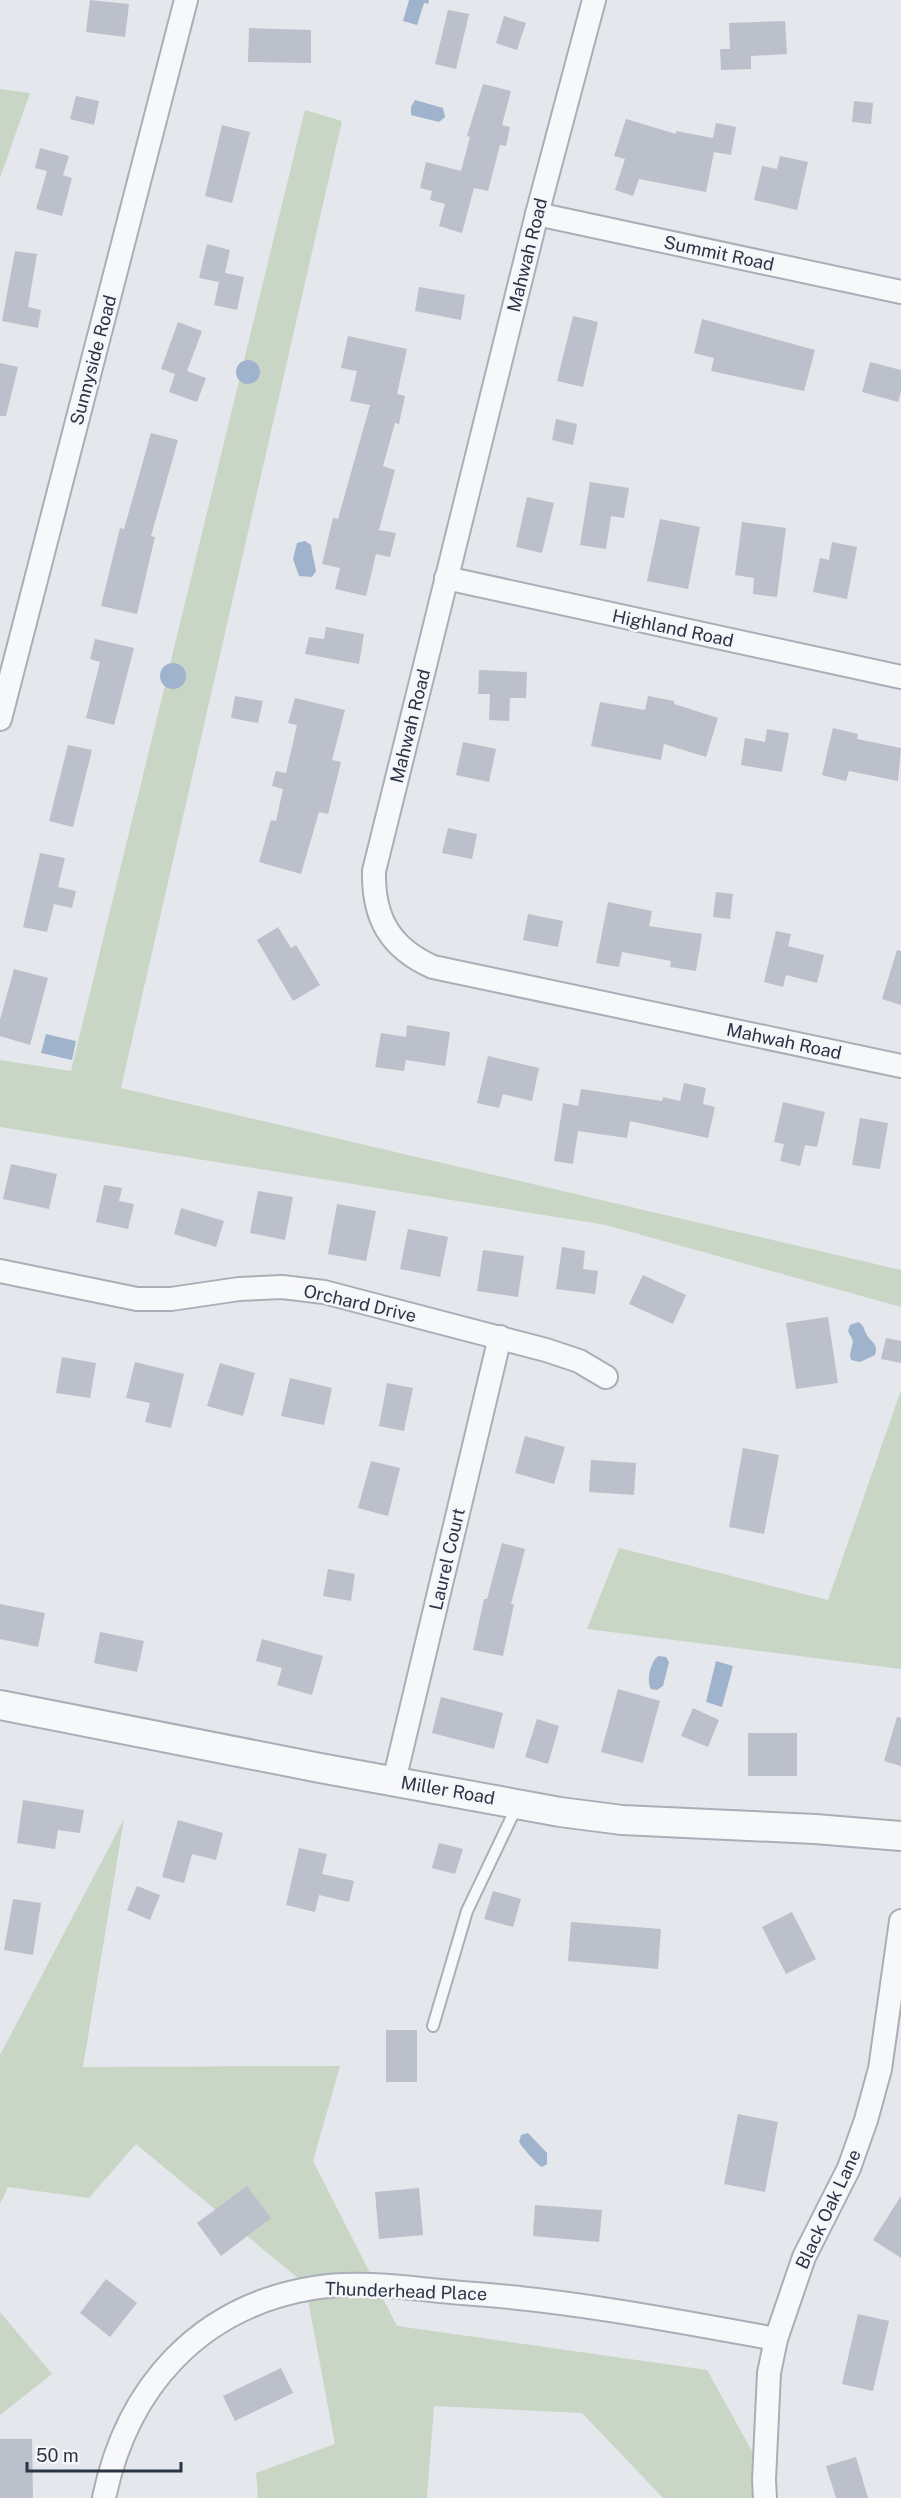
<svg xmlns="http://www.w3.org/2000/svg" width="901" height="2498" viewBox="0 0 901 2498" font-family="'Public Sans',sans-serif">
  <rect width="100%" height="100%" fill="#e4e7ec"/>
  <g fill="#c9d6c5">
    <polygon points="0,89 30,93 0,178"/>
    <polygon points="305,110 342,121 121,1088 901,1270 901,1307 606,1225 0,1127 0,1060 71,1071"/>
    <polygon points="901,1390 901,1669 587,1629 619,1548 828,1600"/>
    <polygon points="124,1819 83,2067 340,2066 313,2161 397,2326 707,2370 778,2498 663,2498 582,2413 434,2406 427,2498 258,2498 256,2473 335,2444 305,2284 136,2144 89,2198 8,2187 0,2204 0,2055"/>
    <polygon points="0,2312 52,2374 0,2415"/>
  </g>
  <g fill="#9fb4cc">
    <polygon points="409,0 429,0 428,4 424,3 417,25 403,21"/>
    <polygon points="415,100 443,108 445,117 439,122 411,115 411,107"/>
    <circle cx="248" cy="372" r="12"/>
    <path d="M 305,541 L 311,545 C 312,555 315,562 316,571 L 312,577 L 299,576 L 293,559 L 297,543 Z"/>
    <circle cx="173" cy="676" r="13"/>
    <polygon points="46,1034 76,1041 72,1060 41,1053"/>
    <path d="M 858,1322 C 866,1326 863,1331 869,1338 C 874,1344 878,1345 875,1355 L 860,1362 L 851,1360 L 850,1355 L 853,1341 L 848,1331 L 850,1325 Z"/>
    <path d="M 658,1656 L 666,1657 L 669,1662 L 663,1686 L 657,1690 L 651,1689 C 646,1681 650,1663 658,1656 Z"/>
    <polygon points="716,1661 733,1666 722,1707 706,1702"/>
    <path d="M 528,2133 L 547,2153 L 547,2164 L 542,2167 C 537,2165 522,2147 519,2142 L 521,2135 Z"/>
  </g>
  <g fill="#bbc0ca">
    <polygon points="90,0 129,4 125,37 86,32"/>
    <polygon points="448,10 469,14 456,69 435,64"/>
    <polygon points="504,16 526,23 517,50 496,43"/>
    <polygon points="785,21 787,54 751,56 751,69 721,70 720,49 730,49 729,23"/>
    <polygon points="249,28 311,30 311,63 248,62"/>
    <polygon points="483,84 511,91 502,125 510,127 506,146 500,145 488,191 474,188 462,233 439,226 445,204 430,200 432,191 420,188 426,162 461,171 470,137 467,136"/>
    <polygon points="76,96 99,101 94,125 70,119"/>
    <polygon points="854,101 873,103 871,124 852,122"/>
    <polygon points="626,119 676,134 676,131 713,138 716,123 736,127 731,155 714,152 706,192 639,179 633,196 615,190 625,159 614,156"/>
    <polygon points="222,125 250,132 232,203 205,196"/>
    <polygon points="40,148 69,156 63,175 72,178 62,216 36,209 47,171 35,168"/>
    <polygon points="780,156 808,162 797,210 754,200 762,166 777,169"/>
    <polygon points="207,244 230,250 225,273 244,277 237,310 214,305 219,282 199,278"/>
    <polygon points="15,251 37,254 28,307 41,310 38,328 2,321"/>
    <polygon points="419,287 465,295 461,320 415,311"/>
    <polygon points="573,316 598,322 583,387 557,381"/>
    <polygon points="702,319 815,350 804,391 711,371 714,358 694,353"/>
    <polygon points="178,322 202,331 187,371 206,378 197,402 169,392 175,374 161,369"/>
    <polygon points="348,336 407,349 397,394 405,396 399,424 395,423 383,466 395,470 379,530 396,533 390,557 376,554 366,596 335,589 340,568 322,564 333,518 338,519 370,405 350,401 357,371 341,368"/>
    <polygon points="870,362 901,370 901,391 898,402 862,392"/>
    <polygon points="0,363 18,367 6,416 0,416"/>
    <polygon points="556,419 577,424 573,445 552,440"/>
    <polygon points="151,433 178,440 151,536 155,537 137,614 101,606 120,528 124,529"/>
    <polygon points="590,482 629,488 624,518 611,516 606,549 580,545"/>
    <polygon points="527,497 554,503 542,553 516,547"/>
    <polygon points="660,519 700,527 688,589 647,581"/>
    <polygon points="742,522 786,528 777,597 753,594 754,578 735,575"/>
    <polygon points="832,542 857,547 847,599 813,592 820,558 829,560"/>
    <polygon points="326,627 364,634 359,664 305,654 309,637 324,639"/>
    <polygon points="95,639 134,648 114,725 86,718 100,662 90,659"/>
    <polygon points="479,670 527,672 526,698 510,698 509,721 489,720 490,694 478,694"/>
    <polygon points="235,696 263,701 258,723 231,718"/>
    <polygon points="648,696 674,701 674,704 718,718 706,757 664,744 661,760 591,746 600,702 645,710"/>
    <polygon points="295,698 345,710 332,760 341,762 328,814 319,812 301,874 259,862 271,820 276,821 283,789 272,786 276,771 286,773 297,725 288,723"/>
    <polygon points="833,728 858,734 857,739 901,748 898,781 849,771 846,781 822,775"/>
    <polygon points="767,729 789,733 782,772 741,765 745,738 765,742"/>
    <polygon points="463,742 496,749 489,782 456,775"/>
    <polygon points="68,745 92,750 73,827 49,821"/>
    <polygon points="448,828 477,834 472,859 442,853"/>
    <polygon points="40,853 65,858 58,887 76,891 72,908 54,904 47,932 23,927"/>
    <polygon points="716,892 733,894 730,919 713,917"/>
    <polygon points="608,902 652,911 649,926 702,934 696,971 670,967 671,961 622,952 619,967 596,963"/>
    <polygon points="528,914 563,921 558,947 523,940"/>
    <polygon points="278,927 291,948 296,945 320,985 293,1001 257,940"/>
    <polygon points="776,931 791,934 788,946 824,955 817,983 786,975 783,987 764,982"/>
    <polygon points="897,950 901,951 901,1005 882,999"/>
    <polygon points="14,969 48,978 30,1045 0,1036 0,1020"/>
    <polygon points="407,1025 450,1032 445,1066 406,1060 404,1071 375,1067 381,1033 406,1037"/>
    <polygon points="488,1056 539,1068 532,1101 503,1094 499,1108 477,1103"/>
    <polygon points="684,1083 706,1088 703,1104 715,1107 708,1138 630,1121 627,1138 578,1131 573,1164 554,1161 563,1103 578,1106 581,1089 662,1101 663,1097 680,1101"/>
    <polygon points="783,1102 825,1112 817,1147 805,1145 800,1166 780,1161 784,1144 774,1142"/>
    <polygon points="860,1118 888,1123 880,1169 852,1165"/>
    <polygon points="11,1164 57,1174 49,1209 3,1199"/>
    <polygon points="104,1185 122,1188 119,1201 134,1204 128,1229 96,1222"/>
    <polygon points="258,1191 293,1197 285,1240 250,1233"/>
    <polygon points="337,1204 376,1211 366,1261 328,1254"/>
    <polygon points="181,1208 224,1221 216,1247 174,1234"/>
    <polygon points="408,1229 448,1237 440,1277 400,1269"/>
    <polygon points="562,1247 585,1251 583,1269 598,1271 595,1294 556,1289"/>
    <polygon points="483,1250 524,1256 518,1297 477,1291"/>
    <polygon points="643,1275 686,1295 673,1324 629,1304"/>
    <polygon points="828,1317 838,1383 796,1389 786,1323"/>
    <polygon points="886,1338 901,1341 901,1363 881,1359"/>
    <polygon points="62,1357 96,1363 90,1398 56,1393"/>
    <polygon points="135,1362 184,1374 171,1428 145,1422 150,1403 126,1398"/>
    <polygon points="220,1363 255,1373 243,1416 207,1406"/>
    <polygon points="290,1378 332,1388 324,1425 281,1416"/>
    <polygon points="387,1383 413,1388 404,1431 379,1426"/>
    <polygon points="525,1436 565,1447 554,1484 515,1473"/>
    <polygon points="743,1448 779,1455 764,1534 729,1527"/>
    <polygon points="591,1460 636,1463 634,1495 589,1492"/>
    <polygon points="371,1461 400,1468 388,1516 358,1508"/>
    <polygon points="502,1543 525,1549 511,1604 514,1604 503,1656 473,1650 484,1599 487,1599"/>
    <polygon points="328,1569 355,1574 351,1601 323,1596"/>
    <polygon points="0,1604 45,1613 38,1647 0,1639"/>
    <polygon points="100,1632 144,1641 137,1672 94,1663"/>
    <polygon points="262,1639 323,1656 312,1695 277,1685 282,1668 256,1661"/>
    <polygon points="618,1689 660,1701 643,1763 601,1752"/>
    <polygon points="441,1697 503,1713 494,1749 432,1733"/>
    <polygon points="693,1708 719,1720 708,1747 681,1736"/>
    <polygon points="897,1717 901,1718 901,1766 884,1761"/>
    <polygon points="537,1719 559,1726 548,1764 525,1757"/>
    <rect x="748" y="1733" width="49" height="43"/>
    <polygon points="23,1800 84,1810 80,1833 58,1830 55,1849 17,1843"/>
    <polygon points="178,1820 223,1833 216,1860 192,1854 184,1883 162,1877"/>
    <polygon points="439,1843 463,1849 455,1874 432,1868"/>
    <polygon points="299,1848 327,1854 322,1874 354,1881 349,1902 319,1895 315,1912 286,1905"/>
    <polygon points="137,1886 160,1895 150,1920 127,1910"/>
    <polygon points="493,1891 521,1899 513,1927 484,1919"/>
    <polygon points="13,1899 41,1903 33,1955 4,1950"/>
    <polygon points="792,1912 816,1959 786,1974 762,1927"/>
    <polygon points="571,1922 661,1929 658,1969 568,1961"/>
    <rect x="386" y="2030" width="31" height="52"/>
    <polygon points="738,2114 778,2122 765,2192 724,2184"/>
    <polygon points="247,2186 271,2218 221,2256 197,2223"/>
    <polygon points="419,2188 423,2235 379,2239 375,2192"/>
    <polygon points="901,2196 901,2258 873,2240"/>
    <polygon points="535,2205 602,2210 599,2242 533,2236"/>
    <polygon points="106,2279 137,2303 110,2337 80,2313"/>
    <polygon points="858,2314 889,2321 873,2391 842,2384"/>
    <polygon points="281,2368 293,2393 235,2421 223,2396"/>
    <polygon points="0,2439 32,2439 33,2498 0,2498"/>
    <polygon points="856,2457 868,2498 836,2498 826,2466"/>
  </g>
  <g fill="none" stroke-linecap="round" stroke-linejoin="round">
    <g stroke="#a9aeb7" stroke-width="14">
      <polyline id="service" points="433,2026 467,1911 517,1806"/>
    </g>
    <g stroke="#a9aeb7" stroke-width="26">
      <g id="minor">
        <path d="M 594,0 L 537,214 L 374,871 C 373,918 390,948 433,967 L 901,1066"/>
        <polyline points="537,214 901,292"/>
        <polyline points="446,578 901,677"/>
        <polyline points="0,719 186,0"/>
        <polyline points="0,1271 137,1299 171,1299 239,1289 282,1287 324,1292 546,1350 579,1361 606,1377"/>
        <polyline points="394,1781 500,1337"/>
        <path d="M 104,2498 C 127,2387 199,2307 313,2288 C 361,2280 414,2289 462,2293 C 568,2300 672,2320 776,2339"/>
        <polyline points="765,2498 764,2480 769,2373 776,2339 804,2257 849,2168 866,2120 880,2069 901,1921"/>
      </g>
    </g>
    <g stroke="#a9aeb7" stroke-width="32">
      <polyline id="tertiary" points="0,1705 320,1768 560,1812 622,1820 815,1829 901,1836"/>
    </g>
    <use href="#service" stroke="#f7f8fa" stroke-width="10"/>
    <use href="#minor" stroke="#f7f8fa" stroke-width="22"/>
    <use href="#tertiary" stroke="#f7f8fa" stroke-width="28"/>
  </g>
  <g text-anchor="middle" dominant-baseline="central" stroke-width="5" stroke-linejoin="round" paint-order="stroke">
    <g font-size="18" fill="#2b3445" stroke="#f4f6f9">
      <text transform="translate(719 253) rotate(12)">Summit Road</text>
      <text transform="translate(527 255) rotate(-76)">Mahwah Road</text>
      <text transform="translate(93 360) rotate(-75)">Sunnyside Road</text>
      <text transform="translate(673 628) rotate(12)">Highland Road</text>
      <text transform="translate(410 726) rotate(-76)">Mahwah Road</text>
      <text transform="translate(784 1041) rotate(12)">Mahwah Road</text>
      <text transform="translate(360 1303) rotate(13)">Orchard Drive</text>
      <text transform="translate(447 1559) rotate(-77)">Laurel Court</text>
      <text transform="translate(448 1790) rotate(10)">Miller Road</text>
      <text transform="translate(828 2209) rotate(-65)">Black Oak Lane</text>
      <text transform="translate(406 2291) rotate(2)">Thunderhead Place</text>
    </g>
  </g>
  <path d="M27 2462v9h154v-9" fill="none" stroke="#2b3445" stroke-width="3"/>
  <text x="36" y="2462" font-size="18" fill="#2b3445" stroke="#f4f6f9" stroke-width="4.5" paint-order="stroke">50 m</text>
</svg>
